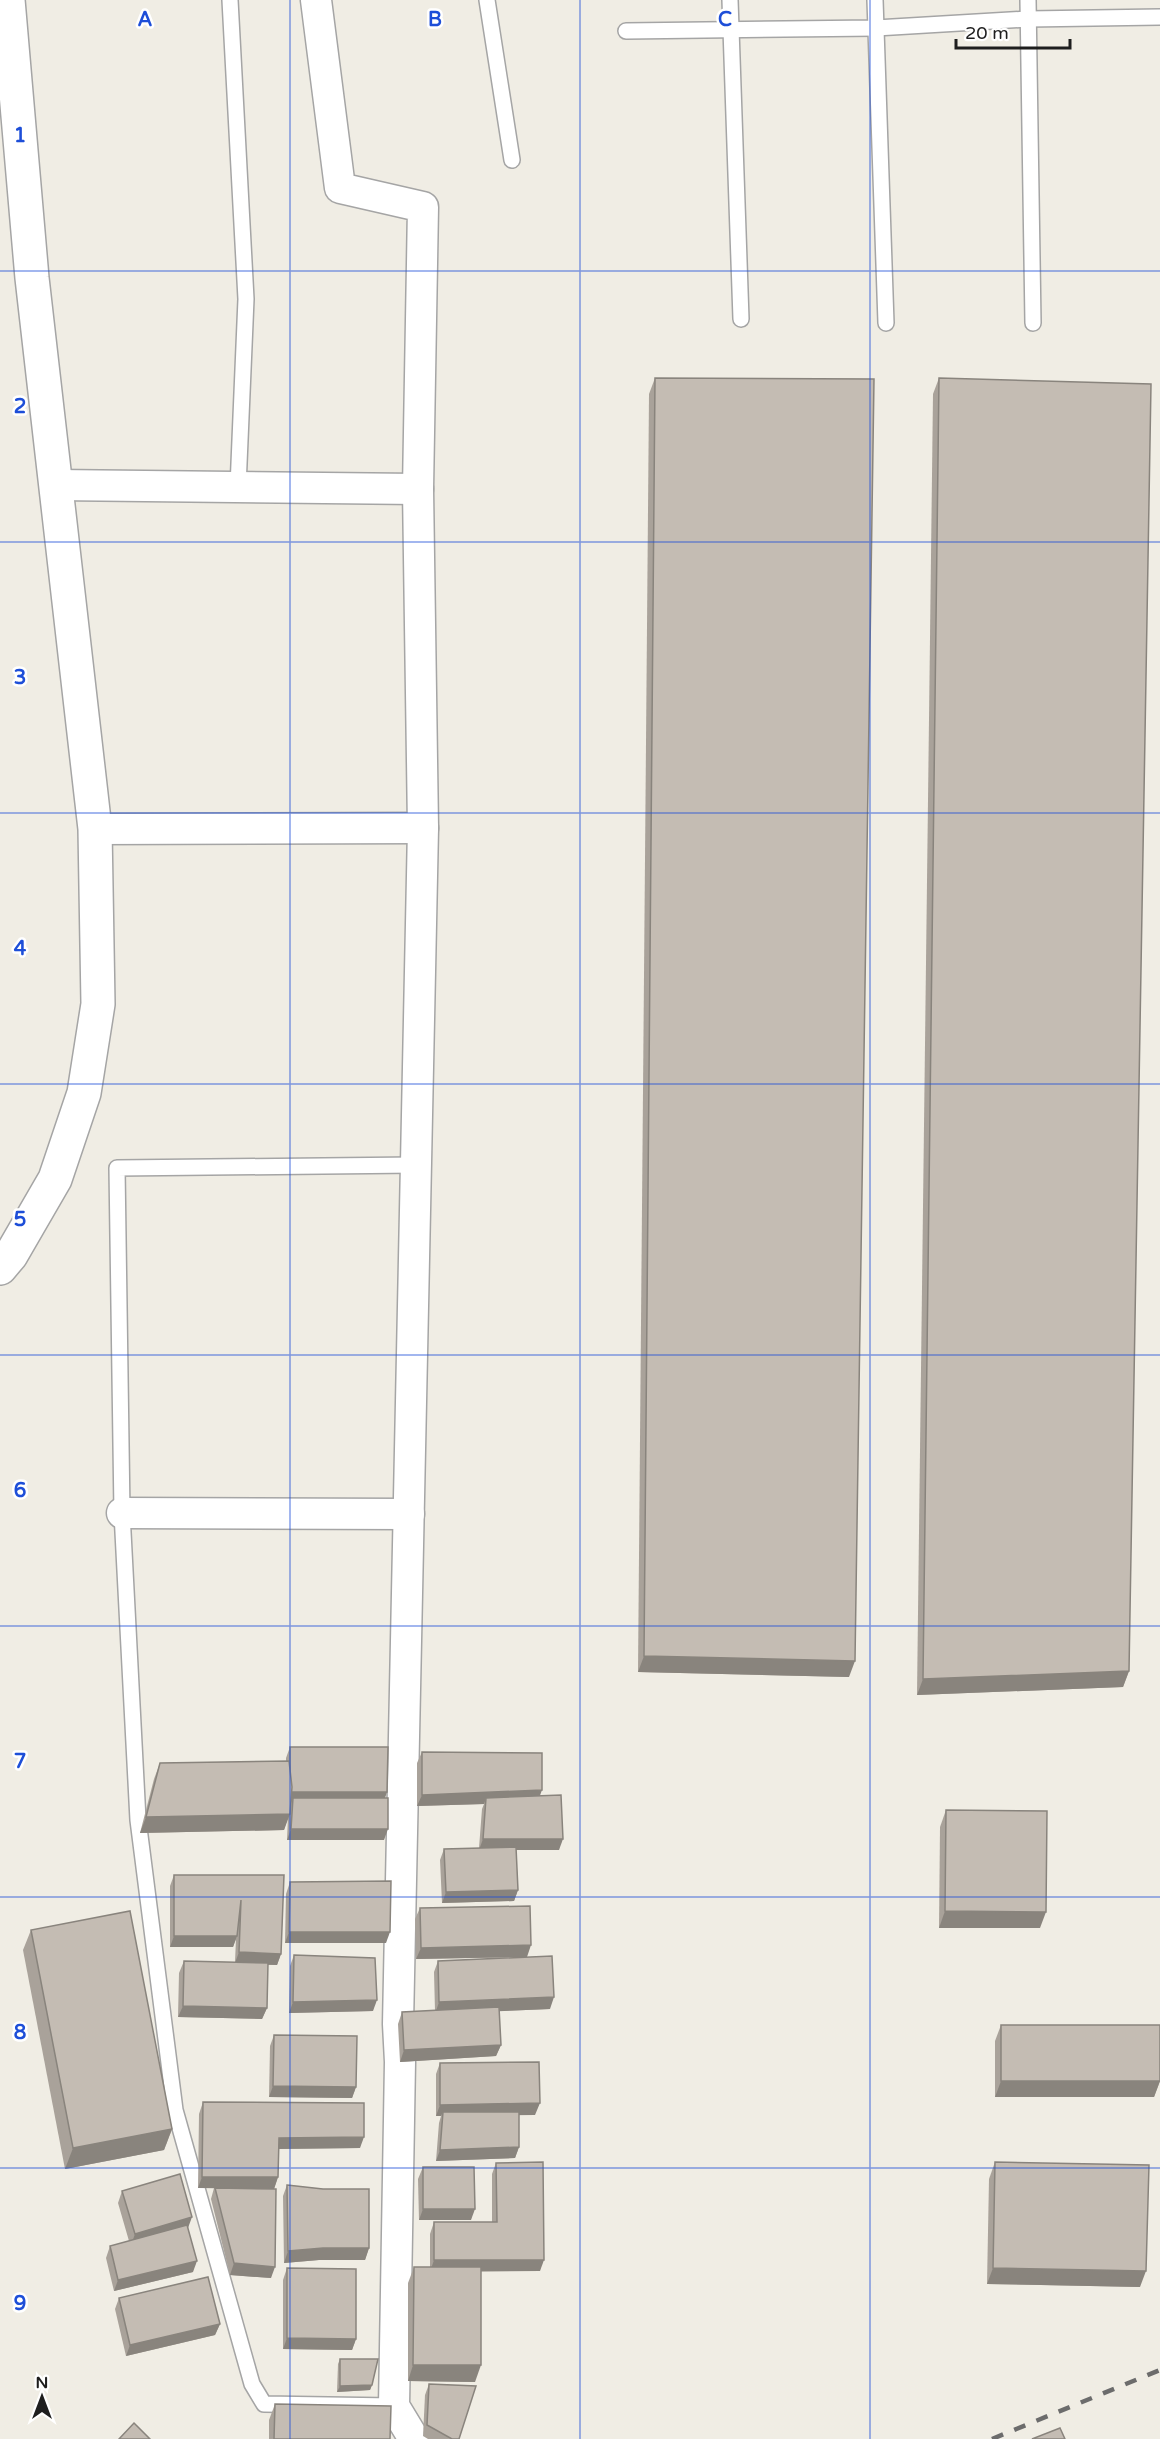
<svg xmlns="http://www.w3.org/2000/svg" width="1160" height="2439" viewBox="0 0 1160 2439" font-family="'Varela Round',sans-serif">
  <rect width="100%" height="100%" fill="#f0ede4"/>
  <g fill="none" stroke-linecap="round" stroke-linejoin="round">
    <g stroke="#a5a5a5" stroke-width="18">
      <g id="service">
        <polyline points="230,0 246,299 238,487"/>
        <polyline points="487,0 512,160"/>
        <polyline points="730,0 741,319"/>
        <polyline points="875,0 886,323"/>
        <polyline points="1028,0 1033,323"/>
        <polyline points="626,31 876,28 1028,19 1160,17"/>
        <polyline points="394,2406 264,2404 252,2384 175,2110 138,1820 122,1513 117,1168 416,1165"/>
      </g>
    </g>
    <g stroke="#a5a5a5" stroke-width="33">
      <g id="minor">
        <polyline points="316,0 340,188 423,207 418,489 423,828 398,2024 400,2062 394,2406 414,2439"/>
        <polyline points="56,485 418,489"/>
        <polyline points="95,829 423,828"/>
        <polyline points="122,1513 409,1514"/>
      </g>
    </g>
    <g stroke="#a5a5a5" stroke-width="36">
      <polyline id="tertiary" points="0,1268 11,1255 55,1179 84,1093 98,1004 95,829 32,278 8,0"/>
    </g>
    <use href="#service" stroke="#fff" stroke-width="15"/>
    <use href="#minor" stroke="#fff" stroke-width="30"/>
    <use href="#tertiary" stroke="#fff" stroke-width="33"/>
    <polyline stroke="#6c6c6c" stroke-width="4.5" stroke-dasharray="12 12" stroke-linecap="butt" points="992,2439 1160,2370"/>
  </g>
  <g fill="#a9a29a">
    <polygon points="655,378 849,1677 638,1672 649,394"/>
    <polygon points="939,378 1129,1671 1123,1687 917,1695 933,394"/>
    <polygon points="290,1747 386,1798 384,1840 287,1840 288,1817 284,1830 140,1833 154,1779 160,1763 286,1761 286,1758"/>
    <polygon points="422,1752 540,1796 559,1850 516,1850 518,1890 514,1901 442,1903 440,1860 444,1849 479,1848 482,1809 484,1804 417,1806 417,1763"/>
    <polygon points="946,1810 1040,1928 939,1928 940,1827"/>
    <polygon points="174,1875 284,1875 281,1954 277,1965 267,1965 267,2008 262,2019 178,2017 179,1973 184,1961 235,1962 236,1939 233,1947 170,1947 170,1886"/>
    <polygon points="290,1882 386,1943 285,1943 286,1894"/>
    <polygon points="420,1908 527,1957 416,1959 415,1919"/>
    <polygon points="31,1930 172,2129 164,2150 65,2169 23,1950"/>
    <polygon points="294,1955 373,2011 289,2013 290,1966"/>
    <polygon points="438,1961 550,2009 499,2011 501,2045 496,2056 400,2062 398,2024 402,2012 435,2011 434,1972"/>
    <polygon points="1001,2025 1160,2081 1154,2097 995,2097 995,2041"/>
    <polygon points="274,2035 356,2087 352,2098 269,2097 270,2046"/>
    <polygon points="440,2063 535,2115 519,2115 519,2147 515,2158 436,2161 439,2123 441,2116 436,2116 436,2074"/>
    <polygon points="203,2102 360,2148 279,2149 278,2177 274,2189 271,2278 230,2275 211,2199 214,2188 198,2188 199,2114"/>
    <polygon points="995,2162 1140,2287 987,2284 989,2179"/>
    <polygon points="496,2163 540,2271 481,2271 475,2382 408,2381 408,2283 414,2267 430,2267 430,2234 434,2222 492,2222 492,2174"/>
    <polygon points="423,2167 471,2220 419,2220 418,2179"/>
    <polygon points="287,2185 369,2248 365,2260 319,2260 284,2263 283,2196"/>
    <polygon points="122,2191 188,2228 193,2272 114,2291 106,2258 110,2246 129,2241 118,2203"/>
    <polygon points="287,2268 356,2339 352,2350 283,2349 283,2280"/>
    <polygon points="119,2298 220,2324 215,2335 126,2356 115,2309"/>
    <polygon points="340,2359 372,2385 370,2390 337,2392 338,2364"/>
    <polygon points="429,2384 459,2439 428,2439 423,2436 425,2395"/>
    <polygon points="275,2404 390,2439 269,2439 269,2420"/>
  </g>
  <g fill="#89847d">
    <polygon points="644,1656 855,1661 849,1677 638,1672"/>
    <polygon points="1129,1671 1123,1687 917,1695 923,1679"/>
    <polygon points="542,1790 538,1801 486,1798 484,1804 417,1806 422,1795"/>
    <polygon points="290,1792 387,1792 383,1804 293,1798 291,1803 286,1803"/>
    <polygon points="290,1814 284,1830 140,1833 146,1817"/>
    <polygon points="291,1829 388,1829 384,1840 287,1840"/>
    <polygon points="483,1839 563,1839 559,1850 479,1850"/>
    <polygon points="518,1890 514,1901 442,1903 446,1892"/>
    <polygon points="945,1911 1046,1912 1040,1928 939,1928"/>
    <polygon points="289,1932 390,1932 386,1943 285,1943"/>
    <polygon points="174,1936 237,1936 233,1947 170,1947"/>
    <polygon points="531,1945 527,1957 416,1959 421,1948"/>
    <polygon points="239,1952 281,1954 277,1965 235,1963"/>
    <polygon points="554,1997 550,2009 435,2014 439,2002"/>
    <polygon points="377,2000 373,2011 289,2013 293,2002"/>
    <polygon points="183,2006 267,2008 262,2019 178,2017"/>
    <polygon points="501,2045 496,2056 400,2062 404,2050"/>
    <polygon points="1001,2081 1160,2081 1154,2097 995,2097"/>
    <polygon points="273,2086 356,2087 352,2098 269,2097"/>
    <polygon points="540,2103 535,2115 442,2116 443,2112 441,2116 436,2116 440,2105"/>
    <polygon points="172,2129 164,2150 65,2169 73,2148"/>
    <polygon points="364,2137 360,2148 275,2149 279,2138"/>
    <polygon points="519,2147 515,2158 436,2161 440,2150"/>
    <polygon points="202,2177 278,2177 274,2189 198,2188"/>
    <polygon points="423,2209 475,2209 471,2220 419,2220"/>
    <polygon points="192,2217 188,2228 131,2245 135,2234"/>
    <polygon points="323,2248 369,2248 365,2260 319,2260 284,2263 288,2251"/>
    <polygon points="434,2260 544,2260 540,2271 430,2272"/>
    <polygon points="197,2261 193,2272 114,2291 118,2280"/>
    <polygon points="234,2263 275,2267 271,2278 230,2275"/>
    <polygon points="993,2268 1146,2271 1140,2287 987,2284"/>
    <polygon points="220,2324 215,2335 126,2356 130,2345"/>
    <polygon points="287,2338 356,2339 352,2350 283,2349"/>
    <polygon points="413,2365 481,2365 475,2382 408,2381"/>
    <polygon points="372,2385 370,2390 337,2392 340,2386"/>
  </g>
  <g fill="#c4bcb3" stroke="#89847d" stroke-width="1.5">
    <polygon points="655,378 874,379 855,1661 644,1656"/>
    <polygon points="939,378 1151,384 1129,1671 923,1679"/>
    <polygon points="290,1747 388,1747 387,1792 291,1792 290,1771"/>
    <polygon points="422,1752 542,1753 542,1790 422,1795"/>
    <polygon points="289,1761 292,1787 290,1814 146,1817 160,1763"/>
    <polygon points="561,1795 563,1839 483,1839 486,1798"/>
    <polygon points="293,1798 388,1798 388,1829 291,1829"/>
    <polygon points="946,1810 1047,1811 1046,1912 945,1911"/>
    <polygon points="516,1847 518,1890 446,1892 444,1849"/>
    <polygon points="174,1875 284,1875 281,1954 239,1952 241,1900 237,1936 174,1936"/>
    <polygon points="391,1881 390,1932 289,1932 290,1882"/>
    <polygon points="530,1906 531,1945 421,1948 420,1908"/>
    <polygon points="130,1911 172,2129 73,2148 31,1930"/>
    <polygon points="294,1955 375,1958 377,2000 293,2002"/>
    <polygon points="552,1956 554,1997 439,2002 438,1961"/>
    <polygon points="184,1961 268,1963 267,2008 183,2006"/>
    <polygon points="499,2007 501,2045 404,2050 402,2012"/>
    <rect x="1001" y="2025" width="159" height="56"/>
    <polygon points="274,2035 357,2036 356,2087 273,2086"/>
    <polygon points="539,2062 540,2103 440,2105 440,2063"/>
    <polygon points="203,2102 364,2103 364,2137 279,2138 278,2177 202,2177"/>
    <polygon points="443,2112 519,2112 519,2147 440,2150"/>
    <polygon points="543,2162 544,2260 434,2260 434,2222 497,2222 496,2163"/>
    <polygon points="995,2162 1149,2165 1146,2271 993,2268"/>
    <polygon points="423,2167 474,2167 475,2209 423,2209"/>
    <polygon points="180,2174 192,2217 135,2234 122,2191"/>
    <polygon points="287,2185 323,2189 369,2189 369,2248 323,2248 288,2251"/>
    <polygon points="215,2188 276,2189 275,2267 234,2263"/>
    <polygon points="187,2225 197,2261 118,2280 110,2246"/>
    <polygon points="414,2267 481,2267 481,2365 413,2365"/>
    <polygon points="287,2268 356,2269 356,2339 287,2338"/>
    <polygon points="208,2277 220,2324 130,2345 119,2298"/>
    <polygon points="340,2359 378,2359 372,2385 340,2386"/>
    <polygon points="429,2384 476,2386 459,2439 452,2439 427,2425"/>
    <polygon points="275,2404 391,2406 390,2439 274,2439"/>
    <polygon points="134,2423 150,2439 119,2439"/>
    <polygon points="1060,2428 1065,2439 1032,2439"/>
  </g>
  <path fill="none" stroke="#1d4ed8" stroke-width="1.5" stroke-opacity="0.55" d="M 290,0 L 290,2439M 580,0 L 580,2439M 870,0 L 870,2439M 0,271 L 1160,271M 0,542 L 1160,542M 0,813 L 1160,813M 0,1084 L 1160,1084M 0,1355 L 1160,1355M 0,1626 L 1160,1626M 0,1897 L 1160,1897M 0,2168 L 1160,2168"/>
  <g font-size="20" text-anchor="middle" font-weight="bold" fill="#1d4ed8" stroke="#fff" stroke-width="5" stroke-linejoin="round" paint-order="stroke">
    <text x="145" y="26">A</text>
    <text x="435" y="26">B</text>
    <text x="725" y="26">C</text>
    <text x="20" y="142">1</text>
    <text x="20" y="413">2</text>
    <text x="20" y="684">3</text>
    <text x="20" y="955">4</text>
    <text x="20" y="1226">5</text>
    <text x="20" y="1497">6</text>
    <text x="20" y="1768">7</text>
    <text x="20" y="2039">8</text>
    <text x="20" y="2310">9</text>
  </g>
  <g transform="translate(42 2397)" stroke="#ffffff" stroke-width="4.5" paint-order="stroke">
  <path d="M0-4.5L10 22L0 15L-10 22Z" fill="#1e1e1e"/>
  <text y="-9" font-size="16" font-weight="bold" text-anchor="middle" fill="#1e1e1e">N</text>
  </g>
  <path d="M956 39v9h114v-9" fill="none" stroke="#1e1e1e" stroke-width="3"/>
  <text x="965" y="39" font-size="18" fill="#1e1e1e" stroke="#ffffff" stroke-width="4.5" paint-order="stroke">20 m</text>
</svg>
